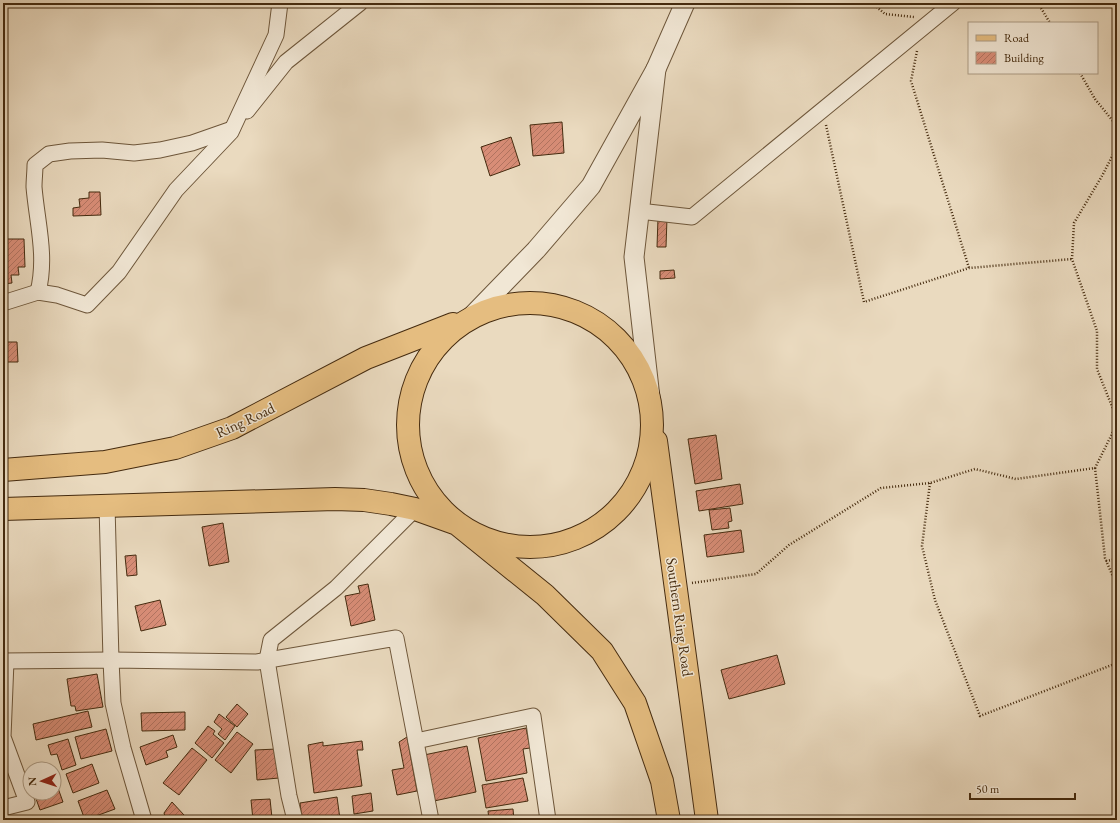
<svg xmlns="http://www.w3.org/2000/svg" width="1120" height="823" viewBox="0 0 1120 823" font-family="'EB Garamond',serif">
  <defs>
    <pattern id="building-hatch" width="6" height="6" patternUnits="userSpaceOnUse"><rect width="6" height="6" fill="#d88d77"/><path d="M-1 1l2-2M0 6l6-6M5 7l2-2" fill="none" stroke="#b17360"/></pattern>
  </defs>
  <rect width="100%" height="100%" fill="#eadabf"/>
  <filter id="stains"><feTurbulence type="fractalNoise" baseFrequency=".005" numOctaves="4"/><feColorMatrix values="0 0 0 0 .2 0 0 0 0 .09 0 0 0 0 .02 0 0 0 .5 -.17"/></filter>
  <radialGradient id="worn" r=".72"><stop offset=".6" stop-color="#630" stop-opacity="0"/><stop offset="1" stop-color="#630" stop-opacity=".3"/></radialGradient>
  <g fill="url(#building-hatch)" stroke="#452b0f">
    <polygon points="562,122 564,153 533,156 530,125"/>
    <polygon points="511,137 520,165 490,176 481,147"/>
    <polygon points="89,192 100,192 101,215 73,216 73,208 80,207 79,199 89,198"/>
    <polygon points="658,218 667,218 666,247 657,247"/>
    <polygon points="3,239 24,239 25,267 18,267 19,275 11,275 12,283 3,284"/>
    <polygon points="674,270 675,278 660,279 660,271"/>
    <polygon points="3,342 17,342 18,362 3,362"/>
    <polygon points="716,435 722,479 695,484 688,439"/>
    <polygon points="740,484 743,504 699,511 696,491"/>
    <polygon points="730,508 732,521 728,522 729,528 712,530 709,510"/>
    <polygon points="223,523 229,562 209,566 202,527"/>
    <polygon points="741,530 744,552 707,557 704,535"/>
    <polygon points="136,555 137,575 127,576 125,556"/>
    <polygon points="368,584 375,620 351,626 345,596 360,593 358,586"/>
    <polygon points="160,600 166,625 141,631 135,606"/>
    <polygon points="777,655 785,684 729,699 721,670"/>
    <polygon points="97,674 103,707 76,711 75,706 71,706 67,679"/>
    <polygon points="237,704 248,714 237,727 226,717"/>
    <polygon points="88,711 92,727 36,740 33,724"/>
    <polygon points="185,712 185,730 142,731 141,713"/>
    <polygon points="219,714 235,726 225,740 218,734 222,729 214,722"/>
    <polygon points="208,726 215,731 213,734 224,743 212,758 195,743"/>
    <polygon points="526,728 530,748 523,749 527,773 486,781 478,738"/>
    <polygon points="106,729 112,751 81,759 75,737"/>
    <polygon points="237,732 253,744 231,773 215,760"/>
    <polygon points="173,735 177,747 166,751 168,757 146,765 140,747"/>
    <polygon points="407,737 417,791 397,795 392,770 404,768 399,742"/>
    <polygon points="68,739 76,765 62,770 57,754 51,755 48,745"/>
    <polygon points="362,741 363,750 357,750 362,786 314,793 308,745 323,742 323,746"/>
    <polygon points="467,746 476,792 434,801 424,755"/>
    <polygon points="192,748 207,760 179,795 163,783"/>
    <polygon points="277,749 279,778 257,780 255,750"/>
    <polygon points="92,764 99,783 73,793 66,774"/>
    <polygon points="54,777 63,802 40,810 34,793 54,793"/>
    <polygon points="523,778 528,801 486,808 482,785"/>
    <polygon points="107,790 115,809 85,820 78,801"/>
    <polygon points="371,793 373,811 354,814 352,796"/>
    <polygon points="337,797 340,819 330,820 302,820 300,803"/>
    <polygon points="270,799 272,818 253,820 251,800"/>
    <polygon points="172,802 184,815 178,820 166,820 164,813"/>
    <polygon points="513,809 514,820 489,820 488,811"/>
    <polygon points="369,816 370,820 351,820"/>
  </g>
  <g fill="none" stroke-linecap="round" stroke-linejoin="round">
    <g stroke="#6e573b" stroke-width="17">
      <g id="minor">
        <polyline points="247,111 286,62 360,3"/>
        <polyline points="639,211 692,217 953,3"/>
        <path d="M 38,292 C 47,256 37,223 34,187 C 34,180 35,172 35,165 L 49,154 L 70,151 L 102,150 L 134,153 L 160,150 L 192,143 L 232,129"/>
        <polyline points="3,303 38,292 57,295 87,305 119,272 176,190 231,132 276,35 280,3"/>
        <polyline points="107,505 111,660 113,703 123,748 144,820"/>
        <polyline points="3,661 111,660 257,662 396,638 431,820"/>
        <polyline points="416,741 533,716 548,820"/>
        <polyline points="3,808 27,802 3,737 6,661"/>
        <polyline points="295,820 289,796 267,660 271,640 336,588 415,509"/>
      </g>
    </g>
    <g stroke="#6e573b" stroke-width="21">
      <g id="tertiary">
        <polyline points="656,69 685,3"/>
        <polyline points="471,317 536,250 591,186 656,69 634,257 652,415"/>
      </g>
    </g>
    <g stroke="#452b0f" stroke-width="24">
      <g id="primary">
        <circle cx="530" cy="425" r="122"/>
        <polyline points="656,441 707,820"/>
        <polyline points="3,470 105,462 175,448 232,428 366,358 453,324"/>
        <polyline points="3,509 335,499 364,500 391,504 415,509 457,524 545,595 602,651 635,703 662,781 669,820"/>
      </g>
    </g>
    <g stroke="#452b0f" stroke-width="2.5" stroke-dasharray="1 2" stroke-linecap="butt">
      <polyline points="872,3 885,14 914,17"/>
      <polyline points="1038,3 1050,23"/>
      <polyline points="917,51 911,81 969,268"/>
      <polyline points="1080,73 1095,99 1117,126"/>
      <polyline points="826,125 864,302 969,268 1072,259"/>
      <polyline points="1117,419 1097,369 1097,331 1072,259 1074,223 1102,176 1117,147"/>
      <polyline points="1095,468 1105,558 1117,586"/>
      <polyline points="930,483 922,546 935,600 980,716 1117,663"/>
      <polyline points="1106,561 1117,559"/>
      <polyline points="692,583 756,574 789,545 881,488 930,483 975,469 1016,479 1095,468 1112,434 1117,419"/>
    </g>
    <use href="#minor" stroke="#f1e7d5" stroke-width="15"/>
    <use href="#tertiary" stroke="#f1e7d5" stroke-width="19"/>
    <use href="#primary" stroke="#e5bd80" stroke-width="22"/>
  </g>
  <g text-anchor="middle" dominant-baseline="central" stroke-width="3" stroke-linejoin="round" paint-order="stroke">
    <g font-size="15" fill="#452b0f" stroke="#f1e7d5">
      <text transform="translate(245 420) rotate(-25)">Ring Road</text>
      <text transform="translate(680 617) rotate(82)">Southern Ring Road</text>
    </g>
  </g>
  <rect width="1120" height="823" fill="none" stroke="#eadabf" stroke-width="16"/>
  <rect x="4" y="4" width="1112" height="815" fill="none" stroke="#452b0f" stroke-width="2"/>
  <rect x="8" y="8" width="1104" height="807" fill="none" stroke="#452b0f"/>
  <rect x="968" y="22" width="130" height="52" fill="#f1e7d5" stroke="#ac9c86"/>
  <rect x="976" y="35" width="20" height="6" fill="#e5bd80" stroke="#ac9c86"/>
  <text x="1004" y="42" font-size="12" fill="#452b0f">Road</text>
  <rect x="976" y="52" width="20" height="12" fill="url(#building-hatch)" stroke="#ac9c86"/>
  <text x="1004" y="62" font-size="12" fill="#452b0f">Building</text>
  <g transform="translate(42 781) rotate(267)"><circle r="19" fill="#f1e7d5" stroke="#ac9c86"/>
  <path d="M0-3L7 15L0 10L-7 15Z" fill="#8f2418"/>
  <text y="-6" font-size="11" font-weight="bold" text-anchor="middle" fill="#452b0f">N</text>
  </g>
  <path d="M970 793v6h105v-6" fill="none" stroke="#452b0f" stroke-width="2"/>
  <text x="976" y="793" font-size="12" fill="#452b0f" stroke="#f1e7d5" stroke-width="3" paint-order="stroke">50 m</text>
  <rect width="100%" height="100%" filter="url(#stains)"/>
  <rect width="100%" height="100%" fill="url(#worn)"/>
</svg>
